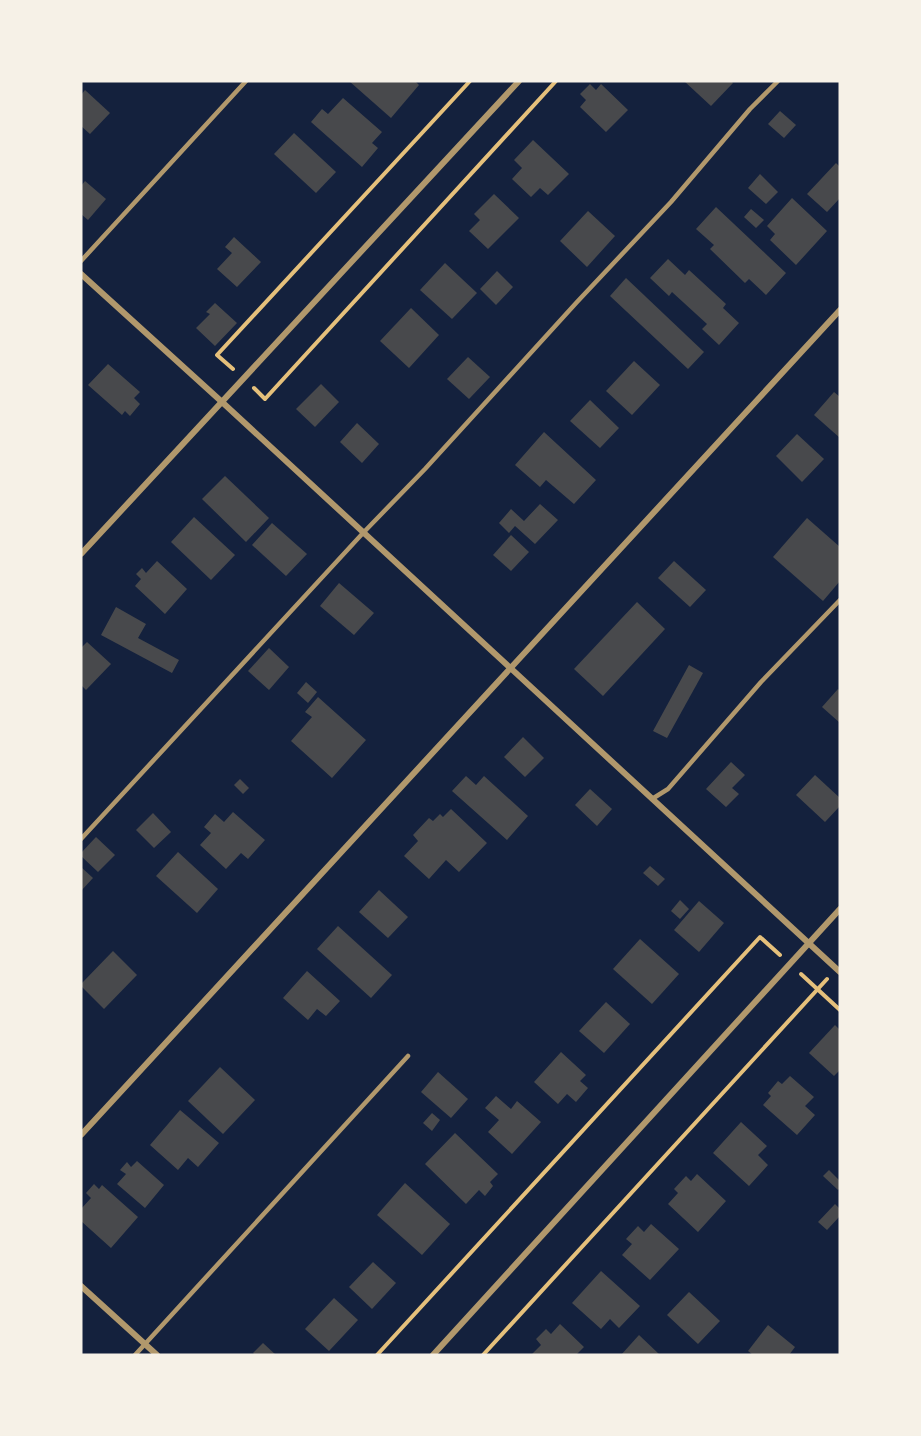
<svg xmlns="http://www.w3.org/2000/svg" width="921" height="1436" viewBox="0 0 921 1436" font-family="'DM Sans',sans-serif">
  <rect width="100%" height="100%" fill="#14213d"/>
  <g fill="#48494c">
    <polygon points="349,81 415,81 419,85 391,118"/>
    <polygon points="684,81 731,81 733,83 711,106"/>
    <polygon points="590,84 596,90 601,84 628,110 606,132 580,107 586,100 580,94"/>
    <polygon points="85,90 110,113 90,134 81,126 81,95"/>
    <polygon points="343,98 382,132 372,143 378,148 362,167 311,122 322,109 328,114"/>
    <polygon points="780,111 796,125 784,138 768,124"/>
    <polygon points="294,133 336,172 316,193 274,154"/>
    <polygon points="533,140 569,174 548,195 540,188 531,197 512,179 522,168 514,160"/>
    <polygon points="836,163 840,167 840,198 827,212 807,194"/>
    <polygon points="760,174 778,192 766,204 748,188"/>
    <polygon points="85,181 106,199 88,220 81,214 81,186"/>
    <polygon points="494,194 519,218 488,249 469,231 480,220 474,214"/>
    <polygon points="792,198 827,231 796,265 770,240 775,234 767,226"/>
    <polygon points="716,207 786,273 766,295 749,279 745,283 710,249 714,245 696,229"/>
    <polygon points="751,209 764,220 756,228 744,217"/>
    <polygon points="588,211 615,236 587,267 560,241"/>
    <polygon points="234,237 261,262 237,287 217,269 232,253 225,247"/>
    <polygon points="668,259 685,275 689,270 726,304 723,308 739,323 719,345 702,329 707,324 672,292 669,296 650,278"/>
    <polygon points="445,263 477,293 452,319 420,290"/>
    <polygon points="497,271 513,287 496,305 480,289"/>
    <polygon points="626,278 704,352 688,369 610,296"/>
    <polygon points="215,303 237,323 215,346 196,328 210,314 206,312"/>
    <polygon points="411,308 439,335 409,368 380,341"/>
    <polygon points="468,357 490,377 469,399 447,379"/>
    <polygon points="634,361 660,385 632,415 606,391"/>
    <polygon points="108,364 140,392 134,398 140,404 130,416 125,411 122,415 88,385"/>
    <polygon points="321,384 339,402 315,427 296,409"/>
    <polygon points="834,392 840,397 840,438 814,415"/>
    <polygon points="590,400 619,428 600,448 570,421"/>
    <polygon points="357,423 379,444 362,463 340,442"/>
    <polygon points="544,432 596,480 574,504 546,480 540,487 515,465"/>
    <polygon points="797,434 824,459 802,482 776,456"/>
    <polygon points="225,476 269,518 246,542 202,499"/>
    <polygon points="540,504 558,520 535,544 515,526 509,533 499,523 511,509 524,521"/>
    <polygon points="194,517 235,555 211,580 171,542"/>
    <polygon points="807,518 840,547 840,581 823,601 773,557"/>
    <polygon points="272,523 307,554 286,576 252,545"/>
    <polygon points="511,535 529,552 511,571 493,555"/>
    <polygon points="157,561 187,589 165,614 135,586 141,579 136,574 142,568 146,573"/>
    <polygon points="674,561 706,590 690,607 658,578"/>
    <polygon points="339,583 374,613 354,635 320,606"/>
    <polygon points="637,602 665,629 603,696 574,669"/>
    <polygon points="116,607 146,624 138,638 179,660 172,673 101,635"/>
    <polygon points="87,642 111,664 86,690 81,685 81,648"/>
    <polygon points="269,648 289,667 269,690 248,671"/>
    <polygon points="689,665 703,673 667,738 653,731"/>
    <polygon points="306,682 317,692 308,703 297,693"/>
    <polygon points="838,689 840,691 840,723 822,707"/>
    <polygon points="318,697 366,740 332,778 291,741 312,717 305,712"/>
    <polygon points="523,737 544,758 525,777 504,757"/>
    <polygon points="731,762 745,775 732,788 739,794 726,807 706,789"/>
    <polygon points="815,775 840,798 840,806 825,822 796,795"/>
    <polygon points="466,776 476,785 484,776 528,816 507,840 452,791"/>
    <polygon points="240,779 249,788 243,794 234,785"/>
    <polygon points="590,789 612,809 597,826 575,805"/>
    <polygon points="451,809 487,843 459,872 446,860 429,879 404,856 418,841 413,835 429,818 433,821 440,814 443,817"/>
    <polygon points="233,812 265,840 248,859 241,853 226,869 200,845 211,833 204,827 215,814 224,822"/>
    <polygon points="153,813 171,832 154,848 136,830"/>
    <polygon points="96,837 115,855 98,872 81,856 81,853"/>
    <polygon points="178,852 218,889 197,913 156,876"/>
    <polygon points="650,866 665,879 658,886 643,873"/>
    <polygon points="81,867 93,878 81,891"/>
    <polygon points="379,890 408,917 388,938 359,912"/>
    <polygon points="680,900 689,909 680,919 671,911"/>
    <polygon points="699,901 724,923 699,952 674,930"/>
    <polygon points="338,926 392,975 371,998 317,949"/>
    <polygon points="640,939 679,974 652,1004 613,969"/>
    <polygon points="113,951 137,975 104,1009 81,986 81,984"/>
    <polygon points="307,971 340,1001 326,1016 317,1009 308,1020 283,998"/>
    <polygon points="606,1002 630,1024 604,1053 579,1031"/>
    <polygon points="835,1025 840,1030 840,1070 834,1076 809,1053"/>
    <polygon points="561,1052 586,1075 580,1081 588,1088 576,1102 567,1094 558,1104 534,1082"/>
    <polygon points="220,1067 255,1100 223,1134 188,1101"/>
    <polygon points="438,1072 468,1099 451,1118 421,1092"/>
    <polygon points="790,1076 814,1097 805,1106 815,1115 797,1135 763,1105 771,1096 768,1093 778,1081 782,1084"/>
    <polygon points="496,1096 511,1109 517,1101 541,1122 512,1154 488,1132 499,1120 485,1108"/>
    <polygon points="180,1110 219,1143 198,1167 188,1158 178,1170 150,1145"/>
    <polygon points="432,1113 440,1120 432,1131 423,1123"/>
    <polygon points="741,1122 767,1146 758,1155 768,1165 749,1186 713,1153"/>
    <polygon points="455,1133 498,1174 490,1182 493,1186 485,1196 479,1190 466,1204 425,1164"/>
    <polygon points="137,1161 164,1185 145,1208 117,1184 126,1174 120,1170 127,1162 131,1167"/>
    <polygon points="829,1170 840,1181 840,1188 838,1190 823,1176"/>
    <polygon points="697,1174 726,1201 698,1232 668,1204 678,1193 674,1189 686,1176 691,1181"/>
    <polygon points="405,1183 450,1224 422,1255 377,1215"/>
    <polygon points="94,1184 99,1189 102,1185 138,1217 111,1248 81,1221 81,1209 91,1198 86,1193"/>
    <polygon points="835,1204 840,1209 840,1216 827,1230 818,1222"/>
    <polygon points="651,1224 679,1249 650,1280 622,1255 632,1244 626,1239 638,1226 644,1232"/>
    <polygon points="373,1262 396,1283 372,1309 349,1287"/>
    <polygon points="601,1271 640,1306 619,1328 610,1319 601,1329 572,1303"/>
    <polygon points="689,1292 720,1321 698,1344 667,1315"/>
    <polygon points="334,1298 358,1320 329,1351 305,1329"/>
    <polygon points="560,1324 584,1347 576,1355 531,1355 541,1345 536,1339 546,1329 551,1334"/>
    <polygon points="768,1325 795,1347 789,1355 753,1355 748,1351"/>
    <polygon points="639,1335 660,1355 621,1355"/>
    <polygon points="263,1343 276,1355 255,1355 253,1353"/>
  </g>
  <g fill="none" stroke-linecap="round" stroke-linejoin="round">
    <g stroke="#e5c07b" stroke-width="4">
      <polyline points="233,369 217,355 470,81"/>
      <polyline points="254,388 265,399 556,81"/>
      <polyline points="801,974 840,1010"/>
      <polyline points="377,1355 760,937 780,955"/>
      <polyline points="483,1355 827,979"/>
    </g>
    <g stroke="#b1986c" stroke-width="4.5">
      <polyline points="81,261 246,81"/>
      <polyline points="652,799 668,789 761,682 840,600"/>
      <polyline points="81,839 363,533 425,469 577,302 671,202 750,109 778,81"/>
      <polyline points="135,1355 408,1056"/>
    </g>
    <g stroke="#b1986c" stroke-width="6">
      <polyline points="81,274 222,402 840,972"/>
      <polyline points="81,554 519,81"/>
      <polyline points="81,1135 840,310"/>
      <polyline points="81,1286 157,1355"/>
      <polyline points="433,1355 840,909"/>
    </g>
  </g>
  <rect width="921" height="1436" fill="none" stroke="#f6f1e7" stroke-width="165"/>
</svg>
